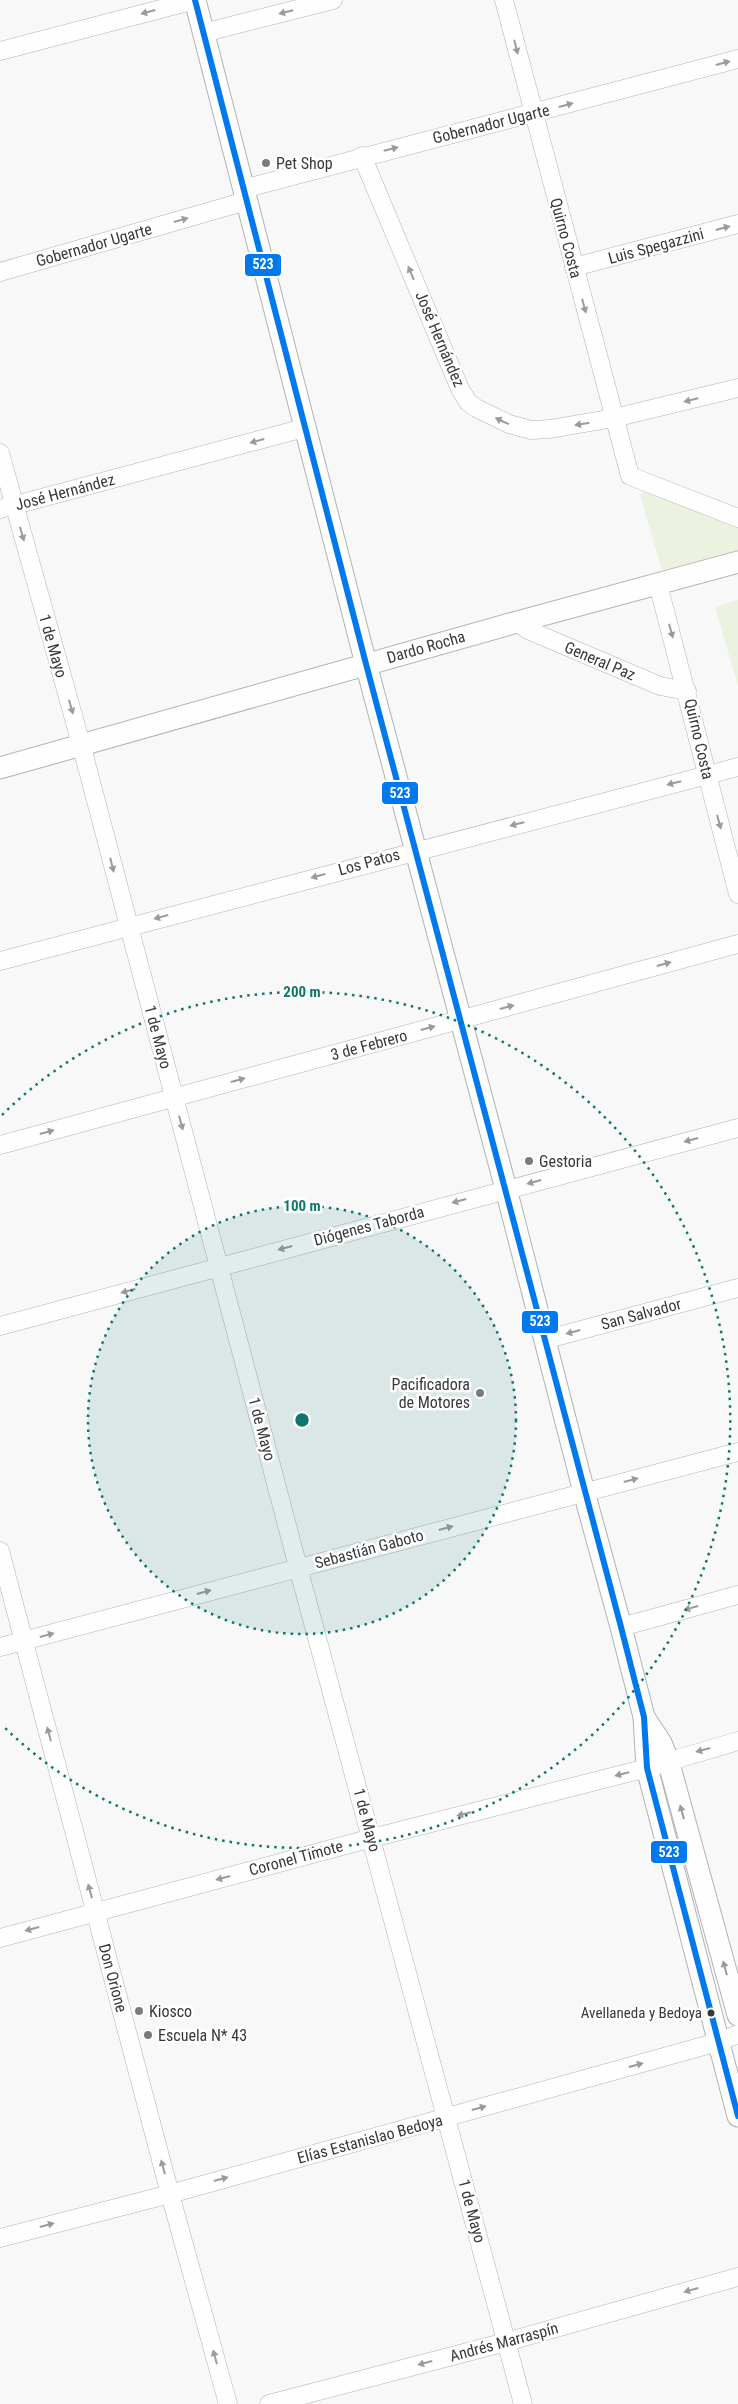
<svg xmlns="http://www.w3.org/2000/svg" width="738" height="2404" viewBox="0 0 738 2404" font-family="'Roboto Condensed',sans-serif">
  <rect width="100%" height="100%" fill="#f8f8f8"/>
  <g fill="#ecf2e0">
    <polygon points="647,490 738,526 738,551 662,570 640,495"/>
    <polygon points="738,600 738,686 715,607"/>
  </g>
  <g fill="none" stroke-linecap="round" stroke-linejoin="round">
    <g stroke="#b2b2b2" stroke-width="19">
      <g id="minor">
        <polyline points="504,0 630,476 738,518"/>
        <polyline points="203,33 333,0"/>
        <polyline points="0,51 195,0"/>
        <polyline points="362,156 460,389 468,402 476,408 509,424 531,430 550,429 614,418 738,388"/>
        <polyline points="243,189 738,59"/>
        <polyline points="574,267 738,224"/>
        <polyline points="0,272 246,201"/>
        <polyline points="0,453 81,744 298,1567 523,2404"/>
        <polyline points="0,509 304,428"/>
        <polyline points="658,584 738,894"/>
        <polyline points="517,622 528,630 660,686 687,691"/>
        <polyline points="0,961 738,767"/>
        <polyline points="0,1145 738,944"/>
        <polyline points="0,1326 738,1128"/>
        <polyline points="544,1340 738,1288"/>
        <polyline points="0,1551 170,2194 228,2404"/>
        <polyline points="621,1627 738,1595"/>
        <polyline points="0,1647 738,1452"/>
        <polyline points="0,1938 372,1838 647,1768 738,1741"/>
        <polyline points="0,2238 170,2194 718,2042 738,2034"/>
        <polyline points="269,2404 506,2342 738,2277"/>
      </g>
    </g>
    <g stroke="#b2b2b2" stroke-width="23">
      <g id="tertiary">
        <polyline points="195,0 366,664 506,1189 584,1492 621,1627 644,1717 647,1768 738,2116"/>
        <polyline points="0,768 517,622 738,562"/>
        <polyline points="644,1717 661,1743 668,1760 738,2015"/>
      </g>
    </g>
    <use href="#minor" stroke="#fefefe" stroke-width="18"/>
    <use href="#tertiary" stroke="#fefefe" stroke-width="21"/>
    <g stroke="#fff" stroke-width="10">
      <polyline id="bus-1" points="195,0 366,664 621,1627 644,1717 647,1768 738,2116"/>
    </g>
    <use href="#bus-1" stroke="#0079ef" stroke-width="6"/>
  </g>
  <defs><path id="oneway-solid" d="M-6-.8H1V-3.2L6.5 0L1 3.2V.8H-6Z" transform="scale(1.25)"/></defs>
  <g fill="#9b9b9c">
    <use href="#oneway-solid" transform="translate(148 12) rotate(165)"/>
    <use href="#oneway-solid" transform="translate(286 12) rotate(166)"/>
    <use href="#oneway-solid" transform="translate(516 47) rotate(76)"/>
    <use href="#oneway-solid" transform="translate(723 63) rotate(-15)"/>
    <use href="#oneway-solid" transform="translate(566 105) rotate(-15)"/>
    <use href="#oneway-solid" transform="translate(391 149) rotate(-14)"/>
    <use href="#oneway-solid" transform="translate(181 220) rotate(-16)"/>
    <use href="#oneway-solid" transform="translate(723 228) rotate(-15)"/>
    <use href="#oneway-solid" transform="translate(411 273) rotate(-113)"/>
    <use href="#oneway-solid" transform="translate(584 306) rotate(75)"/>
    <use href="#oneway-solid" transform="translate(691 400) rotate(166)"/>
    <use href="#oneway-solid" transform="translate(502 421) rotate(-155)"/>
    <use href="#oneway-solid" transform="translate(582 424) rotate(171)"/>
    <use href="#oneway-solid" transform="translate(257 441) rotate(165)"/>
    <use href="#oneway-solid" transform="translate(22 534) rotate(74)"/>
    <use href="#oneway-solid" transform="translate(671 631) rotate(75)"/>
    <use href="#oneway-solid" transform="translate(71 707) rotate(74)"/>
    <use href="#oneway-solid" transform="translate(674 783) rotate(166)"/>
    <use href="#oneway-solid" transform="translate(719 822) rotate(75)"/>
    <use href="#oneway-solid" transform="translate(517 824) rotate(166)"/>
    <use href="#oneway-solid" transform="translate(112 865) rotate(76)"/>
    <use href="#oneway-solid" transform="translate(318 876) rotate(165)"/>
    <use href="#oneway-solid" transform="translate(161 917) rotate(165)"/>
    <use href="#oneway-solid" transform="translate(664 964) rotate(-15)"/>
    <use href="#oneway-solid" transform="translate(507 1007) rotate(-15)"/>
    <use href="#oneway-solid" transform="translate(428 1028) rotate(-15)"/>
    <use href="#oneway-solid" transform="translate(238 1080) rotate(-15)"/>
    <use href="#oneway-solid" transform="translate(181 1123) rotate(75)"/>
    <use href="#oneway-solid" transform="translate(47 1132) rotate(-15)"/>
    <use href="#oneway-solid" transform="translate(691 1140) rotate(165)"/>
    <use href="#oneway-solid" transform="translate(534 1182) rotate(165)"/>
    <use href="#oneway-solid" transform="translate(459 1201) rotate(165)"/>
    <use href="#oneway-solid" transform="translate(285 1248) rotate(165)"/>
    <use href="#oneway-solid" transform="translate(128 1291) rotate(165)"/>
    <use href="#oneway-solid" transform="translate(573 1332) rotate(165)"/>
    <use href="#oneway-solid" transform="translate(631 1480) rotate(-15)"/>
    <use href="#oneway-solid" transform="translate(446 1528) rotate(-15)"/>
    <use href="#oneway-solid" transform="translate(204 1592) rotate(-15)"/>
    <use href="#oneway-solid" transform="translate(691 1608) rotate(164)"/>
    <use href="#oneway-solid" transform="translate(47 1635) rotate(-15)"/>
    <use href="#oneway-solid" transform="translate(49 1734) rotate(-105)"/>
    <use href="#oneway-solid" transform="translate(703 1750) rotate(165)"/>
    <use href="#oneway-solid" transform="translate(622 1774) rotate(166)"/>
    <use href="#oneway-solid" transform="translate(682 1812) rotate(-105)"/>
    <use href="#oneway-solid" transform="translate(464 1814) rotate(166)"/>
    <use href="#oneway-solid" transform="translate(223 1878) rotate(165)"/>
    <use href="#oneway-solid" transform="translate(90 1891) rotate(-105)"/>
    <use href="#oneway-solid" transform="translate(32 1929) rotate(165)"/>
    <use href="#oneway-solid" transform="translate(725 1968) rotate(-105)"/>
    <use href="#oneway-solid" transform="translate(636 2065) rotate(-15)"/>
    <use href="#oneway-solid" transform="translate(479 2108) rotate(-15)"/>
    <use href="#oneway-solid" transform="translate(163 2167) rotate(-105)"/>
    <use href="#oneway-solid" transform="translate(221 2179) rotate(-15)"/>
    <use href="#oneway-solid" transform="translate(47 2225) rotate(-15)"/>
    <use href="#oneway-solid" transform="translate(691 2290) rotate(164)"/>
    <use href="#oneway-solid" transform="translate(215 2357) rotate(-105)"/>
    <use href="#oneway-solid" transform="translate(425 2363) rotate(165)"/>
  </g>
  <circle cx="302" cy="1420" r="214" fill="#0f766e" fill-opacity=".12"/>
  <g fill="none" stroke="#0f766e" stroke-width="2.5" stroke-dasharray="2.5 5">
    <circle cx="302" cy="1420" r="214"/>
    <path d="M2 1115A428 428 0 1 1 2 1725"/>
  </g>
  <g fill="#7b7b7c" stroke="#fff" stroke-width="2">
    <circle cx="266" cy="163" r="5"/>
    <circle cx="529" cy="1161" r="5"/>
    <circle cx="480" cy="1393" r="5"/>
    <circle cx="139" cy="2011" r="5"/>
    <circle cx="148" cy="2035" r="5"/>
  </g>
  <circle fill="#383839" stroke="#fff" stroke-width="2" cx="711" cy="2013" r="4.5"/>
  <g text-anchor="middle" dominant-baseline="central" stroke-width="5" stroke-linejoin="round" paint-order="stroke">
    <g font-size="15" fill="#383839" stroke="#fff" text-anchor="end">
      <text x="702" y="2013">Avellaneda y Bedoya</text>
    </g>
    <g font-size="16" fill="#383839" stroke="#fff">
      <text transform="translate(491 124) rotate(-14)">Gobernador Ugarte</text>
      <text transform="translate(566 238) rotate(75)">Quirno Costa</text>
      <text transform="translate(94 245) rotate(-16)">Gobernador Ugarte</text>
      <text transform="translate(656 246) rotate(-15)">Luis Spegazzini</text>
      <text transform="translate(440 339) rotate(67)">José Hernández</text>
      <text transform="translate(65 492) rotate(-15)">José Hernández</text>
      <text transform="translate(53 646) rotate(74)">1 de Mayo</text>
      <text transform="translate(426 647) rotate(-16)">Dardo Rocha</text>
      <text transform="translate(600 661) rotate(23)">General Paz</text>
      <text transform="translate(699 739) rotate(77)">Quirno Costa</text>
      <text transform="translate(369 862) rotate(-15)">Los Patos</text>
      <text transform="translate(158 1037) rotate(75)">1 de Mayo</text>
      <text transform="translate(369 1045) rotate(-15)">3 de Febrero</text>
      <text transform="translate(369 1226) rotate(-15)">Diógenes Taborda</text>
      <text transform="translate(641 1314) rotate(-15)">San Salvador</text>
      <text transform="translate(262 1429) rotate(75)">1 de Mayo</text>
      <text transform="translate(369 1549) rotate(-15)">Sebastián Gaboto</text>
      <text transform="translate(367 1820) rotate(75)">1 de Mayo</text>
      <text transform="translate(296 1858) rotate(-15)">Coronel Timote</text>
      <text transform="translate(113 1978) rotate(75)">Don Orione</text>
      <text transform="translate(370 2139) rotate(-15)">Elías Estanislao Bedoya</text>
      <text transform="translate(472 2211) rotate(75)">1 de Mayo</text>
      <text transform="translate(504 2342) rotate(-15)">Andrés Marraspín</text>
    </g>
    <g font-size="16" fill="#383839" stroke="#fff" text-anchor="start">
      <text x="276" y="163">Pet Shop</text>
      <text x="539" y="1161">Gestoria</text>
      <text x="470" y="1384" text-anchor="end">Pacificadora<tspan x="470" dy="18">de Motores</tspan></text>
      <text x="149" y="2011">Kiosco</text>
      <text x="158" y="2035">Escuela N* 43</text>
    </g>
  </g>
  <circle cx="302" cy="1420" r="8" fill="#0f766e" stroke="#fff" stroke-width="2.5"/>
  <g font-size="15" text-anchor="middle" font-weight="bold" fill="#0f766e" stroke="#fff" stroke-width="5" stroke-linejoin="round" paint-order="stroke">
    <text x="302" y="997">200 m</text>
    <text x="302" y="1211">100 m</text>
  </g>
  <g stroke="#fff" stroke-width="2">
    <rect x="244" y="253" width="38" height="24" rx="5" fill="#0079ef"/>
    <rect x="381" y="781" width="38" height="24" rx="5" fill="#0079ef"/>
    <rect x="521" y="1310" width="38" height="24" rx="5" fill="#0079ef"/>
    <rect x="650" y="1840" width="38" height="24" rx="5" fill="#0079ef"/>
  </g>
  <g font-size="14" text-anchor="middle" font-weight="bold" fill="#fff">
    <text x="263" y="269">523</text>
    <text x="400" y="798">523</text>
    <text x="540" y="1326">523</text>
    <text x="669" y="1857">523</text>
  </g>
</svg>
